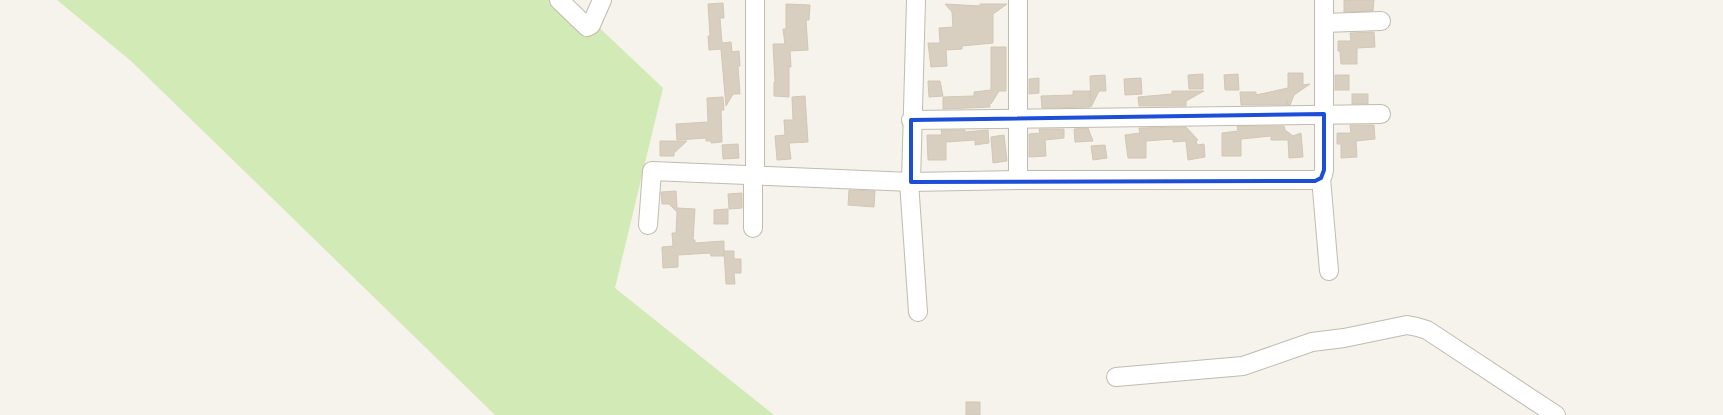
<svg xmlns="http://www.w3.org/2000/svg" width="1723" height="415" viewBox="0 0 1723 415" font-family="'PT Sans',sans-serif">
  <rect width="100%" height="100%" fill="#f6f3ec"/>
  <polygon fill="#d2eab5" points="57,0 570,0 663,88 615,288 774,415 495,415 131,61"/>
  <g fill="#d8cfc1" stroke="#d3c7b4">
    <polygon points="1344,0 1374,0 1373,11 1344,12"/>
    <polygon points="723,3 724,18 720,18 722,43 731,42 732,52 739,51 740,66 738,66 740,94 733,94 726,106 721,49 709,50 708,36 710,36 708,4"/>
    <polygon points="786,4 810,5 809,20 806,20 808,50 790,51 791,67 789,67 789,97 774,96 774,82 775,82 773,44 785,44 783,29 786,29"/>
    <polygon points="945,4 980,6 980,4 1007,4 993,14 993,43 962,46 962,49 946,50 947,66 931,67 928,43 940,43 939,28 953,27 952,12"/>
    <polygon points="1374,32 1375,47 1357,48 1357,64 1341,64 1340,51 1338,51 1338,41 1351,41 1350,33"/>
    <polygon points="991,47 1006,47 1006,91 999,91 991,104 991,101 989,101 990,107 943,109 943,97 974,96 974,92 991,90"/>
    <polygon points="1288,73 1303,73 1303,85 1310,84 1294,95 1290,105 1287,105 1287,99 1287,105 1241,105 1240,92 1256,92 1256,95 1288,88"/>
    <polygon points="1203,74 1203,89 1189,89 1188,75"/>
    <polygon points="1238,74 1239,90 1225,90 1224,75"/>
    <polygon points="1105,75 1106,91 1099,91 1091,107 1090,76"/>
    <rect x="1335" y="75" width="14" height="15"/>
    <polygon points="1039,78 1039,93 1029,94 1029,79"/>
    <polygon points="1141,78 1142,94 1125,95 1124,79"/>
    <polygon points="928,81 940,81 943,96 929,97"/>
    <polygon points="1073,91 1090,91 1090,107 1042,108 1041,96 1073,95"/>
    <polygon points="1172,91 1204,91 1186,101 1186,106 1139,106 1138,97 1172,94"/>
    <rect x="1352" y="94" width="16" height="10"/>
    <polygon points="805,96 808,142 789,143 791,159 777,160 775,136 785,135 784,120 793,120 792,97"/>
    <polygon points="723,97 724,110 721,110 722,142 711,143 711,141 706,141 706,138 677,140 676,124 708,122 707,98"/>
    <polygon points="1350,125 1374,125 1375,139 1356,141 1357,157 1341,158 1341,144 1337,144 1337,133 1351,133"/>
    <polygon points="1237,126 1284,126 1285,130 1293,136 1301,133 1303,157 1289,158 1288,140 1271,140 1271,136 1241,139 1241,156 1222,156 1222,133 1238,131"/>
    <polygon points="1186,127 1198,140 1196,140 1197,145 1204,144 1205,157 1188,160 1186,141 1173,142 1173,139 1146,141 1146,158 1128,158 1125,135 1140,133 1139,128"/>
    <polygon points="1088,128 1093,141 1075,142 1074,129"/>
    <polygon points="1039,129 1064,129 1064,138 1045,140 1046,156 1029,157 1029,134 1040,133"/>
    <polygon points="941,130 965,130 965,132 988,130 989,143 975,145 975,140 946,142 946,160 928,160 927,135 942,135"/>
    <polygon points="1004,135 1007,161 993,163 991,137"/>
    <polygon points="660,141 687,141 674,153 674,156 660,156"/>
    <polygon points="738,144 739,158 723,159 722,145"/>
    <polygon points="1105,145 1107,158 1093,160 1091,146"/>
    <polygon points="849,190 875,191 874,207 848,205"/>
    <polygon points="676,191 677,208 695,209 693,240 695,240 695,243 724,241 724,256 711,256 710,253 678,255 678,267 663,268 662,247 673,246 672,233 676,233 677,212 669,204 662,204 661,192"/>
    <polygon points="742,193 742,208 729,209 728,194"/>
    <polygon points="728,209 728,224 714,224 714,210"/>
    <polygon points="724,251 734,251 734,259 741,259 741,273 734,273 735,284 726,284"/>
    <rect x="966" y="402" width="14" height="13"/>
  </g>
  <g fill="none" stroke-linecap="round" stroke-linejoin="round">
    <g stroke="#c2bbae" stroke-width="20">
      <g id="minor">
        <polyline points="559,0 587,27 591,25 602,0"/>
        <polyline points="755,0 755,175"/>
        <polyline points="1324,23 1381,21"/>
        <polyline points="911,120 1381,114"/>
        <polyline points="753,175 753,228"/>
        <polyline points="1321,178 1329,271"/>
        <polyline points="1018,180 1018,0"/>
        <polyline points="909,182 918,312"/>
        <polyline points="911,182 916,0"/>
        <polyline points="648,225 652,171 911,182 1018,180 1318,180 1323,175 1324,170 1324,0"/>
        <polyline points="1116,377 1243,366 1312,342 1344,338 1407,325 1417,327 1427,330 1556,415"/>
      </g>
    </g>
    <use href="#minor" stroke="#fff" stroke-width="18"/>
  </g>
  <path fill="none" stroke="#1d4ed8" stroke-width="4" stroke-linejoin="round" d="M 1324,114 L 1324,170 L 1321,178 L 1315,181 L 911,182 L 911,120 Z"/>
</svg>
